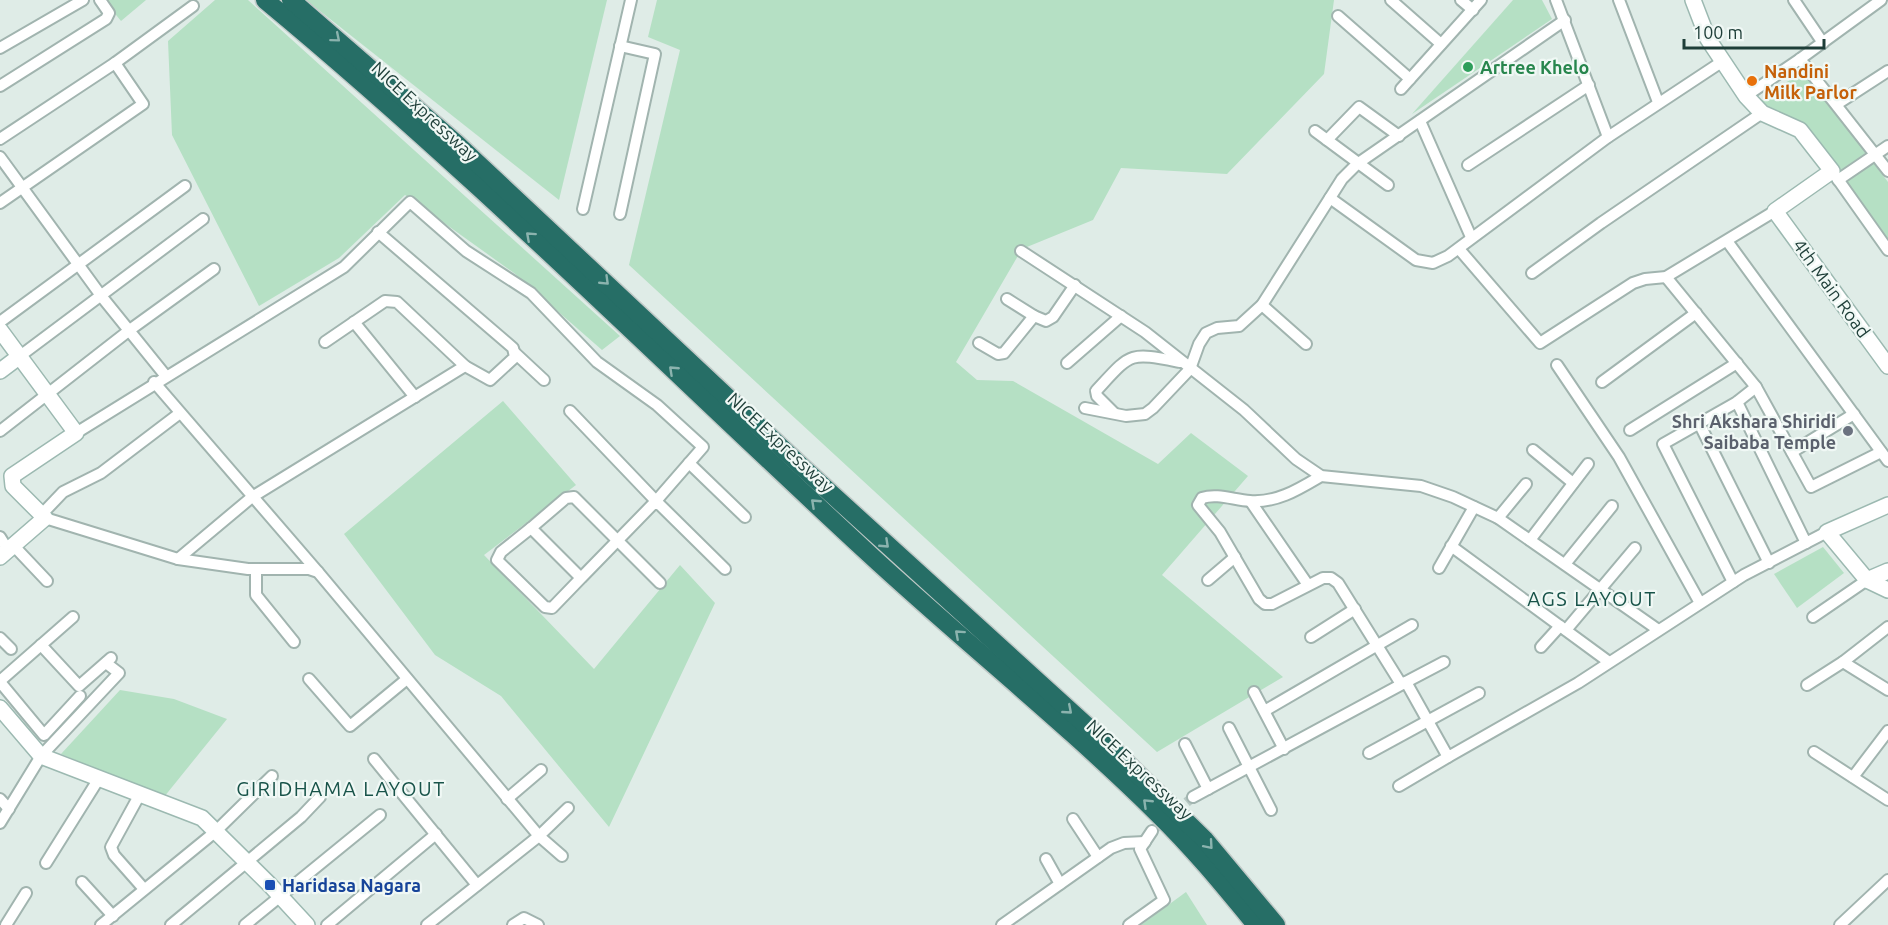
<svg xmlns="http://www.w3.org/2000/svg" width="1888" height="925" viewBox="0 0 1888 925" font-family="Ubuntu,sans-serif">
  <rect width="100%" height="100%" fill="#dfece7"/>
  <g fill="#b5e0c4">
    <polygon points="104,0 146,0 121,21"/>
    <polygon points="215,0 248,0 620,336 602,350 514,273 405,195 339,258 259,306 172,135 168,41"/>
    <polygon points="306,0 607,0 559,200"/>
    <polygon points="657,0 1334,0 1324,74 1227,174 1121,168 1093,220 1022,249 956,362 977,380 1013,381 1158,464 1191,433 1248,476 1162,575 1283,677 1157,752 629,265 680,50 648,37"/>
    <polygon points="1513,0 1542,0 1552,19 1412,114"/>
    <polygon points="1803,70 1888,182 1888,241 1803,126 1760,102"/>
    <polygon points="503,401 576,485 484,555 594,669 680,565 715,603 609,827 501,696 435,655 344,534"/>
    <polygon points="1823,547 1844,573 1797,608 1774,574"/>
    <polygon points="120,690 174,699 227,719 164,797 61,754"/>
    <polygon points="1186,892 1207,925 1141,925"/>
  </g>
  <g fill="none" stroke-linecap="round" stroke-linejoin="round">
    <polyline stroke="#b8c9c4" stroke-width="10" stroke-dasharray="10 5" stroke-linecap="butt" points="1152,831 1193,797"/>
    <g stroke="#a1b4af" stroke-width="14">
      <g id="street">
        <polyline points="1391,0 1441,44"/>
        <polyline points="1461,0 1473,10"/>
        <polyline points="1556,0 1608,137"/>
        <polyline points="1619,0 1658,102"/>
        <polyline points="1794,0 1823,43"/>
        <polyline points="1338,16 1410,79"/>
        <polyline points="0,48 83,0"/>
        <polyline points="1800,59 1888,171"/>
        <polyline points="0,86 106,19 109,13 100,0"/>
        <polyline points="1401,89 1481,0"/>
        <polyline points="1746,96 1800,59 1881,0"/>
        <polyline points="1837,104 1888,71"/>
        <polyline points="1420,121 1471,237"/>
        <polyline points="1315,131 1388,185"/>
        <polyline points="0,139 115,63 193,6"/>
        <polyline points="1327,140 1359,107 1399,136"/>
        <polyline points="0,157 102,297 165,375"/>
        <polyline points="1468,165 1589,85"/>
        <polyline points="1832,171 1888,250"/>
        <polyline points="1838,180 1888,146"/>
        <polyline points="1330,198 1416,260 1433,263 1448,256 1608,137 1723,61"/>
        <polyline points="0,203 143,104 115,63"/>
        <polyline points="583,209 631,0"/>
        <polyline points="620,214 655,54 620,46"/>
        <polyline points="1727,241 1888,461"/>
        <polyline points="1459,249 1540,343 1633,283 1645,279 1666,277 1775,211"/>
        <polyline points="1021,251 1145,332 1244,410 1296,459 1321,476 1421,486 1453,497 1498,518 1657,629"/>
        <polyline points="1532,273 1601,223 1762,113"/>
        <polyline points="1666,277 1756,387 1811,487 1881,452"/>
        <polyline points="1007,299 1034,316"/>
        <polyline points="1262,305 1306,344"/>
        <polyline points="0,322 185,186"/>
        <polyline points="354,322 415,397"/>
        <polyline points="325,342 385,301 397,302 465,366"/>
        <polyline points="979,343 998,354 1004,353 1034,316 1046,321 1053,317 1075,285"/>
        <polyline points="515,353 544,380"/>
        <polyline points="20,356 203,219"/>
        <polyline points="1067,363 1121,316"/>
        <polyline points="1557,365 1619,457 1700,603"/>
        <polyline points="154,382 318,572"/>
        <polyline points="1602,382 1696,313"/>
        <polyline points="1737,402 1806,543"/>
        <polyline points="1085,408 1126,416 1145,414 1153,408 1190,369 1199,344 1206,333 1217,328 1239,326 1262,305 1342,179 1357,164 1565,20"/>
        <path d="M 1114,413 L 1097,396 L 1096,391 C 1132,352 1128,352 1180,362"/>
        <polyline points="1699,423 1769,563"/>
        <polyline points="1630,430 1737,363"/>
        <polyline points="0,431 131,329 214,269"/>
        <polyline points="76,433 344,267 410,202 466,251 531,293 597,362 657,405 703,447 656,501 570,411"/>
        <polyline points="1533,450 1573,483"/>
        <polyline points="1792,452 1854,414"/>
        <polyline points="689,463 745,517"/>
        <path d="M 1321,476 C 1299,489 1277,503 1250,501 C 1234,500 1217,493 1202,498 L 1198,505 L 1220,532 L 1259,599 L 1265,604 L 1272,604 L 1323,578 L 1331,578 L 1338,583 L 1401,684"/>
        <polyline points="1251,502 1308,585"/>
        <polyline points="42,514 63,492 101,473 180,413"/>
        <polyline points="45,518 178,559 248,569 309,569 318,572 539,836 427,925"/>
        <polyline points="1498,518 1526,484"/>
        <polyline points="531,528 566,498 574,497 660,583"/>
        <polyline points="0,537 8,550"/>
        <polyline points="1530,540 1588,464"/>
        <polyline points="13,545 47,581"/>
        <polyline points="1451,546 1609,662"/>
        <polyline points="178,559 252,497 460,369 465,366 490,380 515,357 513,348 378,232"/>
        <polyline points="1565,564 1612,506"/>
        <polyline points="1439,568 1474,507"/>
        <polyline points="256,569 256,595 294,642"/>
        <polyline points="581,578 552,608 545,607 497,560 501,552 531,528 581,578 656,501 725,569"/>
        <polyline points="1208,580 1235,557"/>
        <polyline points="1733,582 1663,444 1737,402 1756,387"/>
        <polyline points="1813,617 1867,580"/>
        <polyline points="1888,627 1843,662 1888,690"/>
        <polyline points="1566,630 1635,548"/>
        <polyline points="1311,637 1355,609"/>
        <polyline points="0,638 11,649"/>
        <polyline points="41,645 79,686 111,658"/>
        <polyline points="1541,647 1560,626"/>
        <polyline points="309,679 350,726 407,679"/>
        <polyline points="0,681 73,617"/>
        <polyline points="0,682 44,735 80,696"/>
        <polyline points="1406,682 1444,662"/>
        <polyline points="1807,685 1843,662"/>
        <polyline points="1254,692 1284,749"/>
        <polyline points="1266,710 1412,625"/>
        <polyline points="1229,728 1271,810"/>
        <polyline points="1185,744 1208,789"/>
        <polyline points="1814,752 1888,800"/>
        <polyline points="1369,753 1479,693"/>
        <polyline points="374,759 477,885"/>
        <polyline points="1853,777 1888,731"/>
        <polyline points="1399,786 1448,757"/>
        <polyline points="140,794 111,847 114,855 144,889"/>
        <polyline points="1193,797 1406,682 1448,757 1578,683 1744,575 1827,532"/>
        <polyline points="0,799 9,809"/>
        <polyline points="507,799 541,770"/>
        <polyline points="1073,819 1098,857"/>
        <polyline points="0,823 41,756 119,673 106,663"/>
        <polyline points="562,856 539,836 568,808"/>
        <polyline points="1046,859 1060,884"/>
        <polyline points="46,863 98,780"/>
        <polyline points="82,882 113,916"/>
        <polyline points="6,925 26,893"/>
        <polyline points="101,925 215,832 272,776"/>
        <polyline points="171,925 301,817 320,797"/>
        <polyline points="245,925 380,815"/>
        <polyline points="327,925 436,834"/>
        <polyline points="513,925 524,918 538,925"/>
        <polyline points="1002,925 1111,848 1124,843 1145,842"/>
        <polyline points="1129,925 1164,900 1140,849 1152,831"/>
        <polyline points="1840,925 1888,880"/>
      </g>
    </g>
    <g stroke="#9cb9b1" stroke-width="18">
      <g id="secondary">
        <polyline points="1693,0 1708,39 1746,96 1762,113 1800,130 1832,171 1775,211 1888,366"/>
        <polyline points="0,330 76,433 12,476 13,486 45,518 0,557"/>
        <polyline points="0,371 20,356"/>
        <polyline points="1888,505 1827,532 1867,580 1888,590"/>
        <polyline points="1867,580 1888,571"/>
        <polyline points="0,708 41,756 202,818 270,885 307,925"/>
      </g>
    </g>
    <g stroke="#c0c9c7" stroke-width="21">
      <g id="highway">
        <path d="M 265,0 C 475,174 668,368 868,553 C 963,641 1065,722 1157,813 C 1193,848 1224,886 1256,925"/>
        <polyline points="291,0 457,144 803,468 1111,748 1205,840 1276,925"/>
      </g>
    </g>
    <use href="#street" stroke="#fff" stroke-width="10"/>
    <use href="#secondary" stroke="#fff" stroke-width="15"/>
    <use href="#highway" stroke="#266e66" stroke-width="18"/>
  </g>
  <defs><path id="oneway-chevron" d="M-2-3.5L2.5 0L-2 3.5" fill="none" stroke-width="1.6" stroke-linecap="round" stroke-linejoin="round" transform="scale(1.5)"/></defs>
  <g stroke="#8bb3ae">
    <use href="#oneway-chevron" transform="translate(336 38) rotate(40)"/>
    <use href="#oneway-chevron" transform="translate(530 236) rotate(-138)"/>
    <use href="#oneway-chevron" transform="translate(605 281) rotate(44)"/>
    <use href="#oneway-chevron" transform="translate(673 370) rotate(-137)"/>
    <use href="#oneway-chevron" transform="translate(815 503) rotate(-137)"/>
    <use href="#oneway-chevron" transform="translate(885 544) rotate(43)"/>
    <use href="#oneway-chevron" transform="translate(959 634) rotate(-138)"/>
    <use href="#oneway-chevron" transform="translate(1068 710) rotate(41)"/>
    <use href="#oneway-chevron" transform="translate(1147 803) rotate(-136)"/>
    <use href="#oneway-chevron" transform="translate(1209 845) rotate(49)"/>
  </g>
  <circle fill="#2e9e5b" stroke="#f0f8f5" stroke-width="2" cx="1468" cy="67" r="6"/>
  <circle fill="#e8710a" stroke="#f0f8f5" stroke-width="2" cx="1752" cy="81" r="6"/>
  <circle fill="#6b7280" stroke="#f0f8f5" stroke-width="2" cx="1848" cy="431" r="6"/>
  <rect fill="#1a4fb4" stroke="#f0f8f5" stroke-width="2" x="264" y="879" width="12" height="12" rx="3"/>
  <g text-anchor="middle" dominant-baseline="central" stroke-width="4.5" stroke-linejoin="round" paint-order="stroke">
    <g font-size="18" font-weight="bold" fill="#27864d" stroke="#f0f8f5" text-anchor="start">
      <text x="1480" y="67">Artree Khelo</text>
    </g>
    <g font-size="18" font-weight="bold" fill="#c56008" stroke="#f0f8f5" text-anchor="start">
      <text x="1764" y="71">Nandini<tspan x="1764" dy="21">Milk Parlor</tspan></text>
    </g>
    <g font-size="18" fill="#1e3e38" stroke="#f0f8f5">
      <text transform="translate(425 111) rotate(43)">NICE Expressway</text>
      <text transform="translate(1832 288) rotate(54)">4th Main Road</text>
      <text transform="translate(781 442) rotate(43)">NICE Expressway</text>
      <text transform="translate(1140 769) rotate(43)">NICE Expressway</text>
    </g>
    <g font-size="18" font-weight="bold" fill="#5b616d" stroke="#f0f8f5" text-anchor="end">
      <text x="1836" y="421">Shri Akshara Shiridi<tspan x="1836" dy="21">Saibaba Temple</tspan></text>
    </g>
    <g font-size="18" font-weight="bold" fill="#164399" stroke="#f0f8f5" text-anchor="start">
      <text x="282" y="885">Haridasa Nagara</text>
    </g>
    <g font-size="20" letter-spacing="1.5" fill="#185349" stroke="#f0f8f5">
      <text x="1592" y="598">AGS LAYOUT</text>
      <text x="341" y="788">GIRIDHAMA LAYOUT</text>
    </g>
  </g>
  <path d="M1684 39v9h140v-9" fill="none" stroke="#1e3e38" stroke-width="3"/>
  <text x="1693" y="39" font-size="18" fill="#1e3e38" stroke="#f0f8f5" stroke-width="4.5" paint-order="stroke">100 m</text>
</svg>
